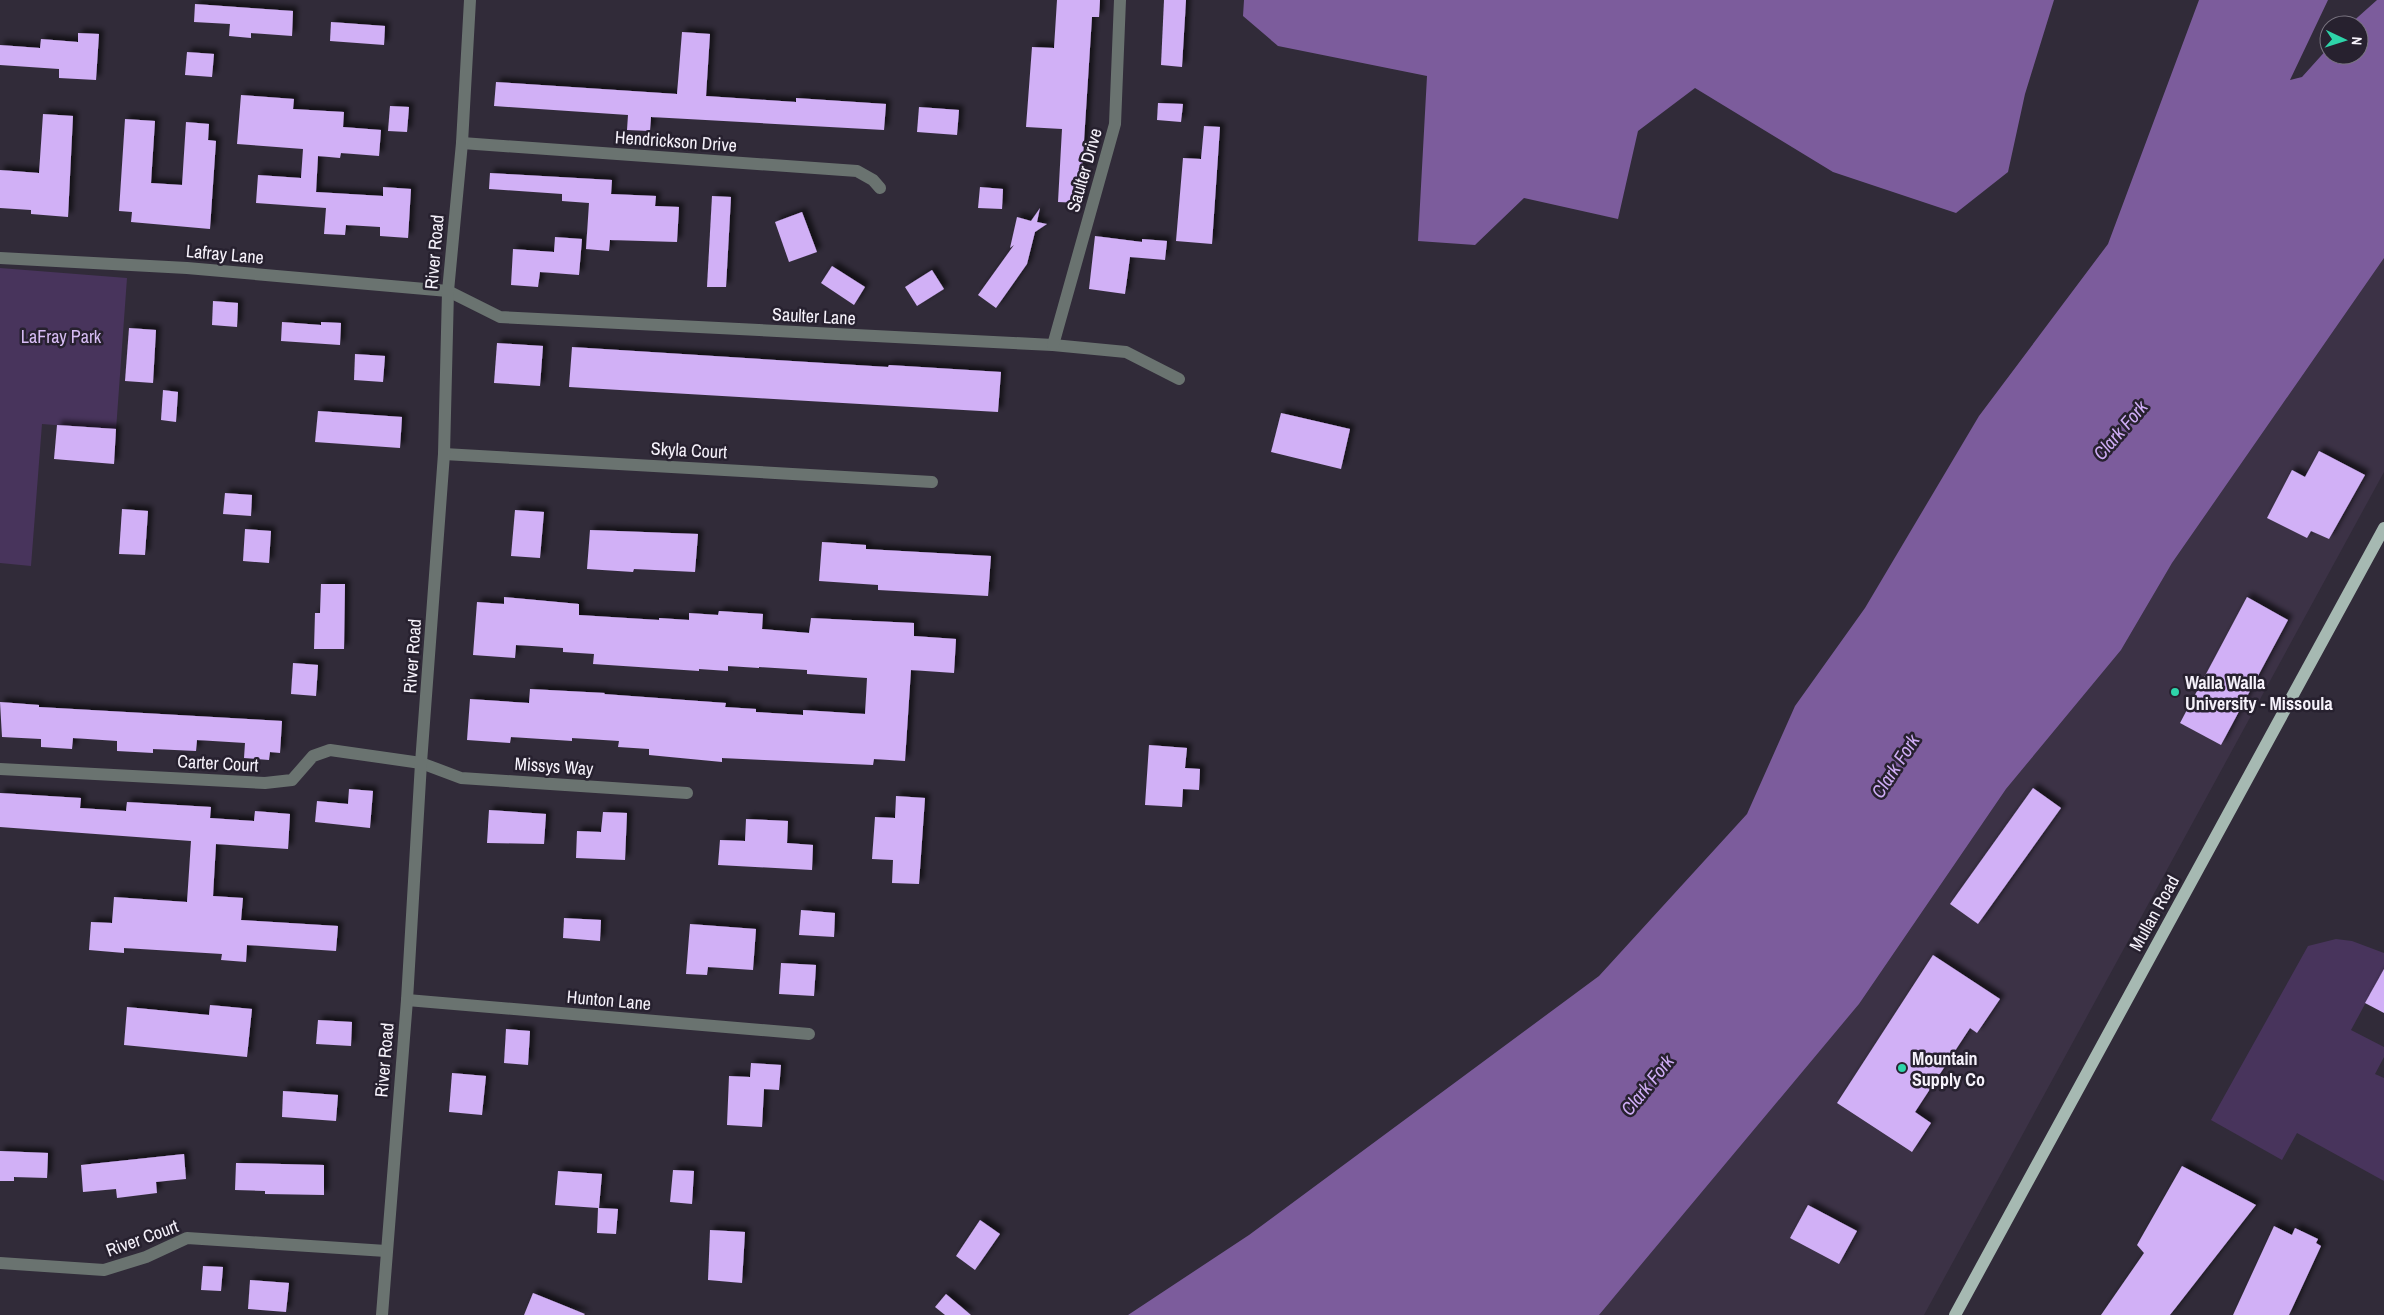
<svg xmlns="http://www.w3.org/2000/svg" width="2384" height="1315" viewBox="0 0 2384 1315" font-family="'Archivo Narrow',sans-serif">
  <defs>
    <filter id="shadow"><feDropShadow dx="4.5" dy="-4.5" stdDeviation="2.5" flood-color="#0009"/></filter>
  </defs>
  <rect width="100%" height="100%" fill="#312b39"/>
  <polygon fill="#3c3246" points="2384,258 2384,472 1924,1315 1599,1315 1859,1004 2006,789 2121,650 2172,563"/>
  <g fill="#48345c">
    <polygon points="0,268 127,278 116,430 42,424 31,566 0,563"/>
    <polygon points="2336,939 2352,941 2384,953 2384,969 2351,1030 2384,1047 2384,1057 2375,1074 2384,1078 2384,1181 2297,1133 2282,1160 2211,1120 2308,946"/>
  </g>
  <g fill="#7c5c9c">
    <polygon points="1244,0 2054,0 2025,94 2008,172 1956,213 1833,172 1695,88 1638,131 1618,219 1524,198 1475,245 1418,241 1427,76 1278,46 1243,16"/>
    <polygon points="2199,0 2328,0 2290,80 2302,77 2329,47 2329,55 2359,55 2359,25 2349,25 2377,0 2384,0 2384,258 2172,563 2121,650 2006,789 1859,1004 1599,1315 1128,1315 1249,1235 1599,976 1747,814 1795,706 1865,608 1979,416 2108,244"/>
  </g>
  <g fill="#d1b0f6" filter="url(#shadow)">
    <polygon points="1057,0 1100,0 1099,17 1092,17 1080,203 1058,202 1062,129 1026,127 1032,47 1054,48"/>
    <polygon points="1164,0 1186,0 1182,67 1161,65"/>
    <polygon points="195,4 293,11 292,36 251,33 251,38 229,36 230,24 194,22"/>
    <polygon points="331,22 385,26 384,45 330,41"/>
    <polygon points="682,32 710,34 706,96 796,102 796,98 886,104 884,130 651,117 650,131 627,130 628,115 494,106 496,82 677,94"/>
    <polygon points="78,33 99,34 96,80 59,78 59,69 0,65 0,45 40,48 41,39 78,42"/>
    <polygon points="187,52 214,54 212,77 185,75"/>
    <polygon points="241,95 294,99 293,109 344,112 343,127 381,130 379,156 341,153 340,158 318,156 316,192 383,196 383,187 411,189 408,238 380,236 380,227 346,225 345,235 324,234 326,208 256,203 258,175 301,178 303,149 237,144"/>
    <polygon points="1158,103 1183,104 1181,122 1157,120"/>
    <polygon points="390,106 409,107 407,132 388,131"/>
    <polygon points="919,107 959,110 957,135 917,132"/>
    <polygon points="43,114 73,116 68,217 31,214 31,210 0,208 0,170 39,173"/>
    <polygon points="125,119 155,121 151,183 182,185 186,122 209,124 208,140 216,141 210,229 131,222 132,212 119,211"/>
    <polygon points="1204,126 1220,127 1212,244 1176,241 1183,158 1201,159"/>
    <polygon points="490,173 612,180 611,194 656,196 655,206 679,207 677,242 610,240 609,251 586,249 589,203 562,201 562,194 489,189"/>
    <polygon points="980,187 1003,189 1002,209 978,208"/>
    <polygon points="712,196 731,197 726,287 707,287"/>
    <polygon points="1040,208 1037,222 1047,224 1035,232 1027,264 996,308 978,295 1014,245 1010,248 1017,217 1031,221"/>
    <polygon points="802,212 817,252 789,262 775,222"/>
    <polygon points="1095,236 1142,242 1142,239 1167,241 1165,260 1130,257 1125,294 1089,289"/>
    <polygon points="555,237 582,239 579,275 540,272 538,287 511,285 513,249 554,252"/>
    <polygon points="832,266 865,287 854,305 821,283"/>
    <polygon points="932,270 944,289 917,306 905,287"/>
    <polygon points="213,301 238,303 237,327 212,325"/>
    <polygon points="282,322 321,325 321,322 341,323 340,345 281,341"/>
    <polygon points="129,328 156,330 153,383 125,381"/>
    <polygon points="497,343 543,346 540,386 494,383"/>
    <polygon points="572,347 888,367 889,365 1001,372 998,412 569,387"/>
    <polygon points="355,354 385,356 383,382 354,380"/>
    <polygon points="163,390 178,392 176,422 161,420"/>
    <polygon points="318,411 402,417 400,448 315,442"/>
    <polygon points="1281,413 1350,429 1341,469 1271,452"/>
    <polygon points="57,425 116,429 114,464 54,459"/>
    <polygon points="2319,451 2365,475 2329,539 2311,531 2307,538 2267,518 2292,470 2305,477"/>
    <polygon points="225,493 252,495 251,516 223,514"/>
    <polygon points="122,509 148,511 145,555 119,554"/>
    <polygon points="515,510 544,512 540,558 511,556"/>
    <polygon points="245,529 271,531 269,563 243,561"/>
    <polygon points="590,530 698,534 695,572 634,569 633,572 587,569"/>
    <polygon points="822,542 866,545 866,549 991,556 988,596 878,590 878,585 819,581"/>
    <polygon points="321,584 345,584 344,649 314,649 315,613 320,613"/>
    <polygon points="504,597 579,604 579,615 659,620 659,618 689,620 689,613 718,615 719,611 763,614 762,629 809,633 811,618 914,623 914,636 956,639 954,673 911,670 905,761 874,759 873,765 722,758 722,762 649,755 649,749 618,747 619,741 572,738 572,741 511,737 510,743 467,740 470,699 529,703 530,689 605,693 604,694 726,703 725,707 756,709 756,712 803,715 803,710 865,714 867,678 807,674 807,670 759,667 759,668 728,666 728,671 699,669 699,671 593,664 594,654 563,652 563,648 516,645 515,658 473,655 477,602 504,604"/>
    <polygon points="2247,597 2288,620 2221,745 2180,723"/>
    <polygon points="293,663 318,665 316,696 291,694"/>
    <polygon points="0,702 39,705 39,707 282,721 280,753 270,752 269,760 244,758 245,743 197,740 196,751 153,749 153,753 117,751 117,741 73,738 72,749 41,747 41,739 2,737"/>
    <polygon points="1149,745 1187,748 1185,768 1200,769 1199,790 1183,789 1182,807 1145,805"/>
    <polygon points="2033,788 2061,808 1978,924 1950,904"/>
    <polygon points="349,789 373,791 370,828 315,822 317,801 348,804"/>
    <polygon points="0,793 81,798 80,808 126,811 127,802 211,807 210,818 254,821 255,811 290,814 288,849 216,844 213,896 243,898 241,920 338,926 336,951 247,945 246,962 221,960 222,954 124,948 124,953 89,950 91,922 112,923 114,897 187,902 191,841 0,827"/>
    <polygon points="896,796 925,798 919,884 892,883 893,860 872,859 875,817 895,818"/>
    <polygon points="489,810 546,814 544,844 487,843"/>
    <polygon points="603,812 627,813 625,860 576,858 577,831 601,832"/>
    <polygon points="746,819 788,821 787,843 813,845 812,870 718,865 720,840 745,841"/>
    <polygon points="801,910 835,913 834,937 799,935"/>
    <polygon points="564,918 601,920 600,941 563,938"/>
    <polygon points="690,924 756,929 753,970 708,967 707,975 686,974"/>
    <polygon points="1933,955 2000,999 1977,1033 1970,1028 1915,1112 1931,1123 1912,1152 1837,1103"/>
    <polygon points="781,963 816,965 814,996 779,994"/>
    <polygon points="2384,969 2384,1013 2365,1003"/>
    <polygon points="210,1005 252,1009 247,1057 124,1045 127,1007 209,1015"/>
    <polygon points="318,1020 352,1022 351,1046 316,1044"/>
    <polygon points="506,1029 530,1031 528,1065 504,1063"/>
    <polygon points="751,1063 781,1065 779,1090 764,1089 762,1127 727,1125 729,1076 750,1077"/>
    <polygon points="452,1073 486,1076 482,1115 449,1112"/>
    <polygon points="283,1091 338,1095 336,1121 282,1117"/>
    <polygon points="0,1151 48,1153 47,1178 14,1177 14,1181 0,1181"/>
    <polygon points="184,1154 186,1179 156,1182 157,1193 117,1198 116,1189 83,1192 81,1165"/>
    <polygon points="236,1163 324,1165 324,1195 265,1194 265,1191 235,1190"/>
    <polygon points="2182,1166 2256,1205 2170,1315 2101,1315 2144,1253 2137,1245"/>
    <polygon points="673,1170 694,1171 692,1204 670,1202"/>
    <polygon points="558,1171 602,1174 599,1208 618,1209 616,1234 597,1233 598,1208 555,1205"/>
    <polygon points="1808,1205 1857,1231 1839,1264 1790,1238"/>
    <polygon points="980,1220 1000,1234 975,1270 956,1256"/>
    <polygon points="2274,1226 2292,1235 2295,1228 2318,1239 2316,1243 2321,1246 2289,1315 2233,1315"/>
    <polygon points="710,1230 745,1232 742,1283 708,1280"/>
    <polygon points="203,1266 223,1267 221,1291 201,1290"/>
    <polygon points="250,1280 289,1283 286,1312 248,1309"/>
    <polygon points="533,1293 585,1314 584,1315 524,1315"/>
    <polygon points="946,1294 971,1315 945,1315 935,1307"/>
  </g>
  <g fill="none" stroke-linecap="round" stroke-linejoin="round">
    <g stroke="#6a7370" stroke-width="12">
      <polyline points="462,143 857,171 873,180 880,188"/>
      <polyline points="0,258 187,268 448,291 500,317 1053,345 1126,352 1179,379"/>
      <polyline points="1053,345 1115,124 1120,0"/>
      <polyline points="444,454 932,482"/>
      <polyline points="0,769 265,783 292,780 313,756 330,750 421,763 461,778 687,793"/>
      <polyline points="407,1000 809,1034"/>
      <polyline points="0,1263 104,1270 146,1257 187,1238 386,1251"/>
    </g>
    <polyline stroke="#6a7370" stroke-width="12" points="382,1315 407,1000 421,763 444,454 448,291 462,143 470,0"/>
    <polyline stroke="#a6b9b2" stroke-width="12" points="1955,1315 2384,528"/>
  </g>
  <g fill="#2ed4aa" stroke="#27212f" stroke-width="2">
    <circle cx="2175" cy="692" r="5"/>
    <circle cx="1902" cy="1068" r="5"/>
  </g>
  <g text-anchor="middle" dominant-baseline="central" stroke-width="5" stroke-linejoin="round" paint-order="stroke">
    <g font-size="18" fill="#f6f2fb" stroke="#27212f">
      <text transform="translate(676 141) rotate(4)">Hendrickson Drive</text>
      <text transform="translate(1084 170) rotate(-74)">Saulter Drive</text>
      <text transform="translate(434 252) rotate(-85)">River Road</text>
      <text transform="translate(225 254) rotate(5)">Lafray Lane</text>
      <text transform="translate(814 316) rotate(3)">Saulter Lane</text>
      <text transform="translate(689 450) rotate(3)">Skyla Court</text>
      <text transform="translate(412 656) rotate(-86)">River Road</text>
      <text transform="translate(218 763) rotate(3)">Carter Court</text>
      <text transform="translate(554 766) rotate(4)">Missys Way</text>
      <text transform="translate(2154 913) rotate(-61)">Mullan Road</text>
      <text transform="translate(609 1000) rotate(5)">Hunton Lane</text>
      <text transform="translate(384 1060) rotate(-85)">River Road</text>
      <text transform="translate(142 1238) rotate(-20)">River Court</text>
    </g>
    <g font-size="18" fill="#d7bdf4" stroke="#27212f">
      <text x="61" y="336">LaFray Park</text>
    </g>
    <g font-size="18" font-weight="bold" fill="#f6f2fb" stroke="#27212f" text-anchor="start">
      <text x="2185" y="682">Walla Walla<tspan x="2185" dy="21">University - Missoula</tspan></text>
      <text x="1912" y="1058">Mountain<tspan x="1912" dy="21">Supply Co</tspan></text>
    </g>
    <g font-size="19" font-style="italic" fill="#cfadf5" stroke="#27212f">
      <text transform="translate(2120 430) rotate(-49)">Clark Fork</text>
      <text transform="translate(1895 766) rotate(-57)">Clark Fork</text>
      <text transform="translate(1647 1085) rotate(-51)">Clark Fork</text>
    </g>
  </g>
  <g transform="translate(2344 40) rotate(94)"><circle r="24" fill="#27212f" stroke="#7a7581"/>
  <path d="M0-4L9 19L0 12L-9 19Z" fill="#2ed4aa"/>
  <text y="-8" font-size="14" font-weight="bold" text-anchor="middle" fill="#f6f2fb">N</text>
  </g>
</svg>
